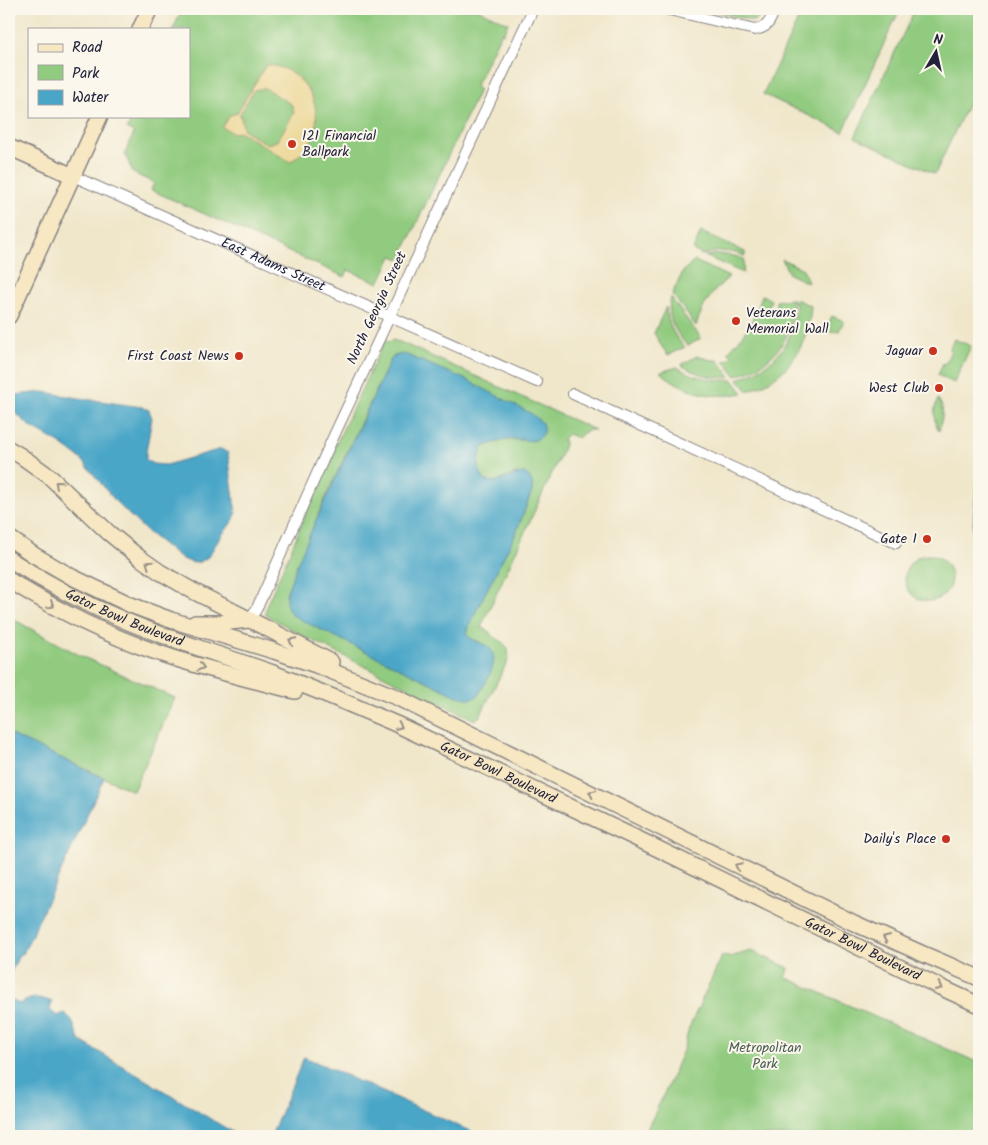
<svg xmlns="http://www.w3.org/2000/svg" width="988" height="1145" viewBox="0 0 988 1145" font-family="Kalam,sans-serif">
  <rect width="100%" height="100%" fill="#fbf7ec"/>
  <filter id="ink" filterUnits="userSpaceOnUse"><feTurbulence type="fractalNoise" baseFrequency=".02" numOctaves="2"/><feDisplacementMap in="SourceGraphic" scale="10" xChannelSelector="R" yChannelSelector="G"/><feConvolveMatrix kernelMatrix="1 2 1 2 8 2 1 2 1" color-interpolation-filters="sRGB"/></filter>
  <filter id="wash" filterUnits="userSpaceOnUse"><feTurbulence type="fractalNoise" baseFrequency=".0096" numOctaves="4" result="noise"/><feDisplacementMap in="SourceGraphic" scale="20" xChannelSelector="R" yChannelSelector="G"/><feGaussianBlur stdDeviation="1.12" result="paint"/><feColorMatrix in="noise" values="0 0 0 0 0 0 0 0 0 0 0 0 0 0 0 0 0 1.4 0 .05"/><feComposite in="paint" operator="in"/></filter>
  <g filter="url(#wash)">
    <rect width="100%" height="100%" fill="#f0e7cb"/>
    <g fill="#91cb7f" stroke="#5a765d" fill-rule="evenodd">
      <polygon points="196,9 477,9 508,23 503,34 501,33 475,87 479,90 400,259 392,256 379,283 348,270 345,277 151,190 154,183 133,173 125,154 134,133 127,129 133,116 189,116 189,29 173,29 182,10 193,15"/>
      <polygon points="707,9 763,9 757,20 753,21"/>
      <polygon points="803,9 900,9 843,132 763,94"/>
      <polygon points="915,9 979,9 979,80 935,174 855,137"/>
      <path d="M 701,232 L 745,252 L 745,256 C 730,250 717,250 702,255 L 693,250 Z"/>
      <polygon points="719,254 735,256 744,259 743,273 705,256"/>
      <polygon points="782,259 803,269 808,283 789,274"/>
      <path d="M 695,261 L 729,277 C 712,291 702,306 696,326 L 672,294 L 684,270 Z"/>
      <path d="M 762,295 L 771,300 L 768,309 L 776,309 L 776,301 L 793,299 C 795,338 773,365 736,376 L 724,361 L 728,360 L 732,356 L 728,352 C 744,336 756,317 762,295 Z"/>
      <path d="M 671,298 L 701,338 L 688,346 C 676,334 665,316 671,298 Z"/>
      <path d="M 796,299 L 811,306 C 809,347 787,378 748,391 L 738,379 C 776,366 797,340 796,299 Z"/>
      <path d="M 666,307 C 668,323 673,336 685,347 L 668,355 L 662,347 L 654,333 Z"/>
      <polygon points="832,316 844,321 839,331 830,332 826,329"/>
      <polygon points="954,339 971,346 954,383 938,375 943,363 945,364 951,351 949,350"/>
      <path d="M 385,340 L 389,342 L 392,340 L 400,342 L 595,430 C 588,429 583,433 578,438 L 568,434 L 563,439 L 565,445 L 481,627 L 489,631 L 491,635 C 502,641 511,646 508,660 L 480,716 L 475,720 L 439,703 L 305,637 L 265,614 L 267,604 L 288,557 L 326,465 ZM 404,354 L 436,367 L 534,441 C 514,439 502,439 483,447 C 477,462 477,466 484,480 C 497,485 505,476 517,474 C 521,474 525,476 529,477 L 532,482 L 532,491 L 522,518 L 515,535 L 470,623 L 467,635 L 470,638 L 480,642 L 286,594 C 315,514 354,438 390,361 L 394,356 Z"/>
      <path d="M 697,356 L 711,360 L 718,360 L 730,377 C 712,379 696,374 681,365 Z"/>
      <path d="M 677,367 C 695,378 712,381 733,380 L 743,393 C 710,400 686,392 660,372 Z"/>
      <path d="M 938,399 C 946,409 941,420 939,431 C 933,420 933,410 938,399 Z"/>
      <path d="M 979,474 L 979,573 L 974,574 C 971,540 973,507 979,474 Z"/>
      <circle cx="928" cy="578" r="23"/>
      <polygon points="9,617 81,656 175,698 133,791 9,734"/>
      <polygon points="751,951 789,968 785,977 979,1063 979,1136 644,1136 670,1081 684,1048 689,1028 722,956 730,957"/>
    </g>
    <path fill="#eeda9e" stroke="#887e6c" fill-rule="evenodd" d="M 266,65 C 306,66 331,114 307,147 C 302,153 296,158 290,162 L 241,132 L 233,133 L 222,127 L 230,115 L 237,113 ZM 265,88 L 292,105 L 294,113 L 277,141 L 267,144 L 244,130 L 240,114 L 254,90 Z"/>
    <g fill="#49a6c7" stroke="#366481">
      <path d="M 404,354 L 467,380 L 532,414 L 542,423 L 544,431 C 536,447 526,438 511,439 C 502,440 492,443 483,447 C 477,462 477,466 484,480 L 490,482 L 500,481 L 518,474 L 525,473 L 529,477 L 532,482 L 532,491 L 515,535 L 470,623 L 467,635 C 472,641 481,642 488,647 C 503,658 485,683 478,696 L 470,699 L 457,696 L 303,621 L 292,615 L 289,611 L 286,603 L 286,594 L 297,564 L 312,529 L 390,361 L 394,356 Z"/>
      <polygon points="44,392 85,399 142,407 149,410 152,418 146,452 146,460 153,464 166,465 221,449 228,453 236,514 233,521 221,536 208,557 200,562 194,563 182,559 146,531 117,503 81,459 61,444 31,427 9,407 9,399 13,395"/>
      <polygon points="9,734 104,778 23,954 20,953 9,977"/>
      <path d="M 9,998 L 19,1004 C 33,997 37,996 52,1002 L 50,1010 L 57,1016 L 65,1013 L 72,1020 L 79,1040 L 234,1133 L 232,1136 L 9,1136 Z"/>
      <polygon points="304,1057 316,1062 481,1136 271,1136"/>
    </g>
  </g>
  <g filter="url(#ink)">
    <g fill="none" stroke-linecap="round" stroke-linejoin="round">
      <g stroke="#898483" stroke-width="12">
        <g id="street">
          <path d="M 665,9 L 755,30 C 769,27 770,21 775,9"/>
          <path id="s1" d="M 73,176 L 537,382"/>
          <polyline points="573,394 896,543"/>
          <polyline points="250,619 257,608 331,442 533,9"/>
        </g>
      </g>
      <g stroke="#898483" stroke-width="18">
        <g id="secondary">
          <polyline points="140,29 150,9"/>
          <polyline points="9,147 73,176"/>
          <polyline points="9,316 100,116"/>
          <polyline points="9,449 21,456 49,476 109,533 140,558 160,572 193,591 274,632 331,662"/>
          <polyline points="9,538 34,555 72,577 131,605 171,620 274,651 316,665 396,697 854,923 923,954 979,978"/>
          <path id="s2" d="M 9,559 C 46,583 85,604 126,621 C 174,641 224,656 273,673 C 314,689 355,706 396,724 L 642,841 L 940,987 L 979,1005"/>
          <path d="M 9,580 C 56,610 106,635 159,653 C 203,669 249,679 295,691"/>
          <polyline points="195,623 220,623 249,620"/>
        </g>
      </g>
      <use href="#street" stroke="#fff" stroke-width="10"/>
      <use href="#secondary" stroke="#f7e8c3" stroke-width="15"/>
    </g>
    <defs><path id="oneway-chevron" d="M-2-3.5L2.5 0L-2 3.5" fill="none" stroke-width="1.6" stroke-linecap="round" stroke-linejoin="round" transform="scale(1.25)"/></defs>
    <g stroke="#978f86">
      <use href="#oneway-chevron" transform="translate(58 484) rotate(-139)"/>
      <use href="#oneway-chevron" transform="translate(149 564) rotate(-145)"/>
      <use href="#oneway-chevron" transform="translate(51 605) rotate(29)"/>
      <use href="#oneway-chevron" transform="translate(292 641) rotate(-152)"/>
      <use href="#oneway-chevron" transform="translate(201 667) rotate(16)"/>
      <use href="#oneway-chevron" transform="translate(399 726) rotate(25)"/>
      <use href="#oneway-chevron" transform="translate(592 793) rotate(-154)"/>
      <use href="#oneway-chevron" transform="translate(738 866) rotate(-154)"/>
      <use href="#oneway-chevron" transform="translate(886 938) rotate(-156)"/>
      <use href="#oneway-chevron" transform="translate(939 987) rotate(25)"/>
    </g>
  </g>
  <g fill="#c8321e" stroke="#fbf7ec" stroke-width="2">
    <circle cx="292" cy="144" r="5"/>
    <circle cx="736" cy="321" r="5"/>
    <circle cx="933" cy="351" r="5"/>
    <circle cx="239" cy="356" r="5"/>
    <circle cx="939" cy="388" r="5"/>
    <circle cx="927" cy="539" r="5"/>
    <circle cx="946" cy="839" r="5"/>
  </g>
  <g text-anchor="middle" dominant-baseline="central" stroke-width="4" stroke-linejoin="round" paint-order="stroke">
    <g font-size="14" fill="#22223b" stroke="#fbf7ec" text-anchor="end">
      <text x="302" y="136" text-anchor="start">121 Financial<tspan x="302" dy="16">Ballpark</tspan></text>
      <text x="746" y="313" text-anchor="start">Veterans<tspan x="746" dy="16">Memorial Wall</tspan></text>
      <text x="923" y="351">Jaguar</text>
      <text x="229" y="356">First Coast News</text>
      <text x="929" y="388">West Club</text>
      <text x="917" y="539">Gate 1</text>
      <text x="936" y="839">Daily's Place</text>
    </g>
    <g font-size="14" fill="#22223b" stroke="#fbf7ec">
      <text stroke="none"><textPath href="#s1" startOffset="219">East Adams Street</textPath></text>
      <text transform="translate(377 308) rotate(-65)">North Georgia Street</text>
      <text stroke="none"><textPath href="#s2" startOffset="130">Gator Bowl Boulevard</textPath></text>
      <text stroke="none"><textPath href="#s2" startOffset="535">Gator Bowl Boulevard</textPath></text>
      <text stroke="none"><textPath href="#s2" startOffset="940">Gator Bowl Boulevard</textPath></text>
    </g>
    <g font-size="14" fill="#495d53" stroke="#fbf7ec">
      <text x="765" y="1048">Metropolitan<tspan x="765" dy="16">Park</tspan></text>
    </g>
  </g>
  <rect width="988" height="1145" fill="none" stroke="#fbf7ec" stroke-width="30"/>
  <rect x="28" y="28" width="162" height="90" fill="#fbf7ec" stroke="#a4a2a5"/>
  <rect x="38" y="44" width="25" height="8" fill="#f7e8c3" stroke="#a4a2a5"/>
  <text x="72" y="52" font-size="15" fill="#22223b">Road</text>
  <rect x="38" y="65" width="25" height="15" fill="#91cb7f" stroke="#a4a2a5"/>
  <text x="72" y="78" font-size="15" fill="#22223b">Park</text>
  <rect x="38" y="90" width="25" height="15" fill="#49a6c7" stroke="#a4a2a5"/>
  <text x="72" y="102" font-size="15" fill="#22223b">Water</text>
  <g transform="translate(936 52) rotate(9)" stroke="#fbf7ec" stroke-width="4" paint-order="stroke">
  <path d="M0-4L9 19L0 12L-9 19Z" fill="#22223b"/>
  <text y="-8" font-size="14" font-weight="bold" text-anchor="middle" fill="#22223b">N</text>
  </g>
</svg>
